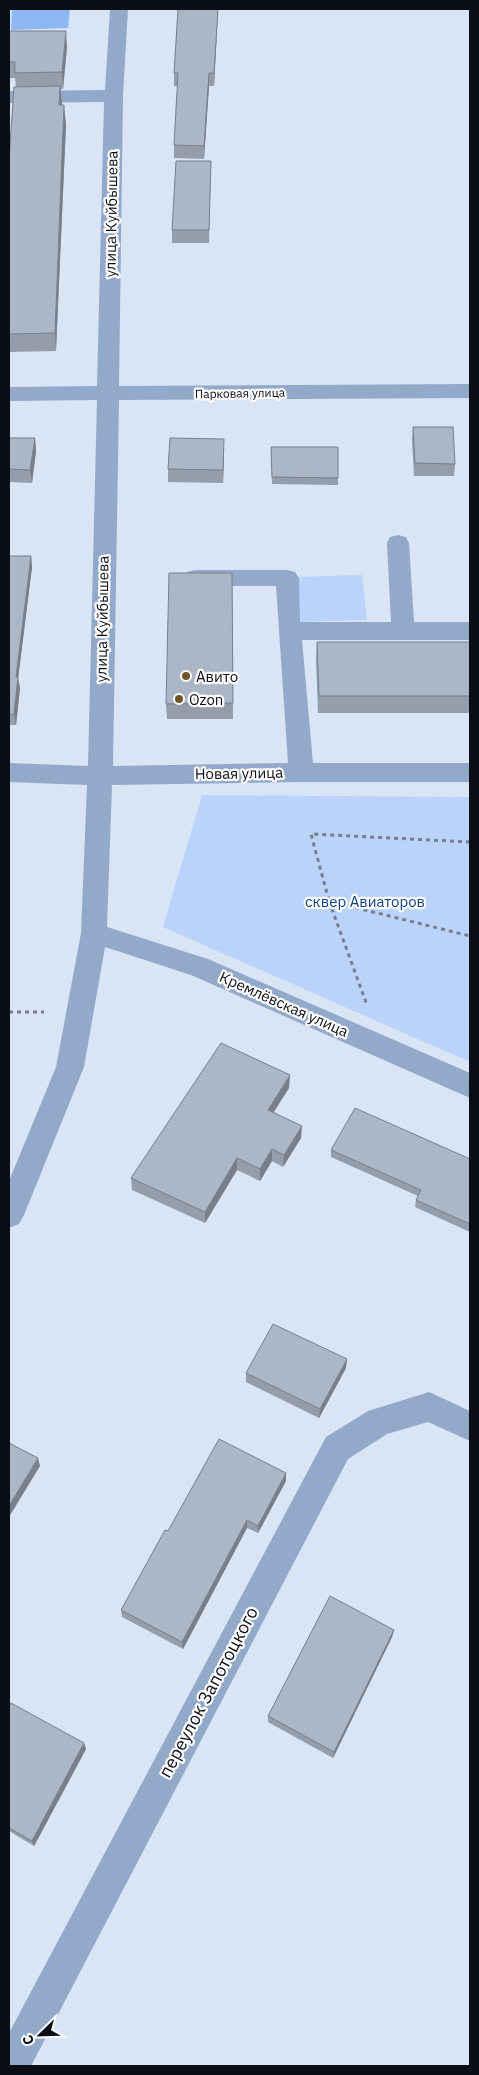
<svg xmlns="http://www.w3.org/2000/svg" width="479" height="2075" viewBox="0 0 479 2075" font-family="'IBM Plex Sans',sans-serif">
  <rect width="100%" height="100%" fill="#d9e4f5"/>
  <g fill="#b9d3fa">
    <polygon points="362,575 367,620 297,622 294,577"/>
    <polygon points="202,795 470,797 470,1062 163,927"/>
  </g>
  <polygon fill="#8eb7f2" points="12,9 70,9 68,28 11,30"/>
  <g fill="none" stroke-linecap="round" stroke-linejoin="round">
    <g stroke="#787f8b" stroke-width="3" stroke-dasharray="4 4" stroke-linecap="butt">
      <polyline points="470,842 311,834 329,901 470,936"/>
      <polyline points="329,901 367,1005"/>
      <polyline points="9,1012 44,1012"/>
    </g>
    <g fill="#93a9ca" fill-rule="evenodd">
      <polygon points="110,9 128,9 123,96 119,386 470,384 470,398 119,400 113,766 288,763 276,586 195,586 187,584 183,578 187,572 195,570 287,570 295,572 299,578 300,622 391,622 387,543 390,537 398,535 406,537 409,543 414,622 470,622 470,640 302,640 313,763 470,763 470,782 301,782 112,785 107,927 208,959 470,1073 470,1098 191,975 105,947 84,1067 24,1215 19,1224 9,1228 9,1181 56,1067 81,933 87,785 9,782 9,763 88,766 97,400 9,401 9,387 97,386 104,102 9,103 9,91 105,90"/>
      <polygon points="429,1392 470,1411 470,1441 428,1422 387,1434 348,1459 31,2066 9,2066 9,2033 326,1437 368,1411"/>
    </g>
  </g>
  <g fill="#939dab">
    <polygon points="178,9 218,9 214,86 209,86 204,159 174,158 174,145 178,86 174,86 174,73"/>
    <polygon points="9,31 67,47 63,89 61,89 62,105 66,124 56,351 9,352 9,160 16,87 15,78 9,78"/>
    <polygon points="211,161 209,243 172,243 172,230"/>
    <polygon points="413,427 455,464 454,476 414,476 412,440"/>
    <polygon points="9,438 35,438 36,451 32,483 9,482"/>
    <polygon points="271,447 338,478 338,485 272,484"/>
    <polygon points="224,451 223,483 168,482 168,469"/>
    <polygon points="9,556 31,556 32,567 18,679 20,688 16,725 9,725"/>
    <polygon points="232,573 233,719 167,719 166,704"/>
    <polygon points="317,642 470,642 470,713 318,713 316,659"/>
    <polygon points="289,1088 274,1112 301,1138 283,1167 272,1161 260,1181 237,1170 205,1223 132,1190 131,1178"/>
    <polygon points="331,1150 470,1159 470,1232 415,1207 416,1200 418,1196 331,1157"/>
    <polygon points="346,1368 319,1418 246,1382 246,1373"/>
    <polygon points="286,1473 286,1481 258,1533 247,1528 183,1649 122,1617 121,1610 168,1531"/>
    <polygon points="394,1630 392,1637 333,1758 268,1722 268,1716"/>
    <polygon points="9,1707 84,1743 86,1749 34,1846 9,1831"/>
  </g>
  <g fill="#787f8b">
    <polygon points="218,9 214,86 214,73"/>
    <polygon points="66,31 67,47 63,89 62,72"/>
    <polygon points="209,73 209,86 204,159 204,146"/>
    <polygon points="60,86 62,104 60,124 59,105"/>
    <polygon points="64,105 66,124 56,351 55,333"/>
    <polygon points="35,438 36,451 32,483 30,470"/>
    <polygon points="224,439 224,451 223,483 223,470"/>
    <polygon points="31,556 32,567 18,679 20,688 16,725 14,714 16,677"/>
    <polygon points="290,1075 289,1088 267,1122 268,1110"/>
    <polygon points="302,1126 301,1138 283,1167 284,1155"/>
    <polygon points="272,1149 272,1161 260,1181 260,1169"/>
    <polygon points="237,1158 237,1170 205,1223 205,1212"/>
    <polygon points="347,1359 346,1368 319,1418 320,1409"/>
    <polygon points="38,1458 40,1466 9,1517 9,1506"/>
    <polygon points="286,1473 286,1481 258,1533 258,1526"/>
    <polygon points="247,1520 247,1528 183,1649 182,1642"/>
    <polygon points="394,1630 392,1637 333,1758 334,1752"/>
    <polygon points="84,1743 86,1749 34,1846 32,1841"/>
  </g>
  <g fill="#abb6c7" stroke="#787f8b">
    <polygon points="178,9 218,9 214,73 209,73 204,146 174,145 178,73 174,73"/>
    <polygon points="9,31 66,31 62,72 15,73 15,62 9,62"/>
    <polygon points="60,86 59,105 64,105 55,333 9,334 9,160 14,87"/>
    <polygon points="176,161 211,161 209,230 172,230"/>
    <polygon points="413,427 453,427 455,464 415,463"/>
    <polygon points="9,438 35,438 30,470 9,469"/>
    <polygon points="170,438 224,439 223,470 168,469"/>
    <polygon points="271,447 338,447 338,478 272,477"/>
    <polygon points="9,556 31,556 16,677 18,677 14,714 9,714"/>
    <polygon points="169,573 232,573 233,703 166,704"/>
    <polygon points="317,642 470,642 470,696 319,696"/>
    <polygon points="221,1043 290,1075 268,1110 302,1126 284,1155 272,1149 260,1169 237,1158 205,1212 131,1178"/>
    <polygon points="355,1108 470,1159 470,1224 416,1200 421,1190 331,1150"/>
    <polygon points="273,1324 347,1359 320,1409 246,1373"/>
    <polygon points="219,1439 286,1473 258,1526 247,1520 182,1642 121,1610 165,1530 168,1531"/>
    <polygon points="9,1443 38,1458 9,1506"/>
    <polygon points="330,1596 394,1630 334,1752 268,1716"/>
    <polygon points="11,1703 84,1743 32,1841 9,1828 9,1707"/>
  </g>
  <g fill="#715528" stroke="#fff" stroke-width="2">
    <circle cx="186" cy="676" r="5"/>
    <circle cx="179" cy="699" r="5"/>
  </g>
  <g text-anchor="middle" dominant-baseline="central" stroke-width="4.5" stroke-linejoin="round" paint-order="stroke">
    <g font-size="12" fill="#0b0e14" stroke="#fff">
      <text transform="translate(240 393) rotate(-1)">Парковая улица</text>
    </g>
    <g font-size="15" fill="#0b0e14" stroke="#fff">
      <text transform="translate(111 214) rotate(-89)">улица Куйбышева</text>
      <text transform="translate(102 619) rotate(-89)">улица Куйбышева</text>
      <text transform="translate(239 773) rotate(-1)">Новая улица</text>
      <text transform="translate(284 1004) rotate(24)">Кремлёвская улица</text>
    </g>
    <g font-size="15" fill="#0b0e14" stroke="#fff" text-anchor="start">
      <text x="196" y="676">Авито</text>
      <text x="189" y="699">Ozon</text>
    </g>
    <g font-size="15" fill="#144384" stroke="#fff">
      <text x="365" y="901">сквер Авиаторов</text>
    </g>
    <g font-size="18" fill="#0b0e14" stroke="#fff">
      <text transform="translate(208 1692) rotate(-62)">переулок Запотоцкого</text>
    </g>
  </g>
  <rect width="479" height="2075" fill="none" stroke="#0b0e14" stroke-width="20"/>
  <g transform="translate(40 2035) rotate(247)" stroke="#ffffff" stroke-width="4" paint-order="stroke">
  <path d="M0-4L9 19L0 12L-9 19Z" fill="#0b0e14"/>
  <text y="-8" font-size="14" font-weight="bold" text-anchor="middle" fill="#0b0e14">С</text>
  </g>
</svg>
